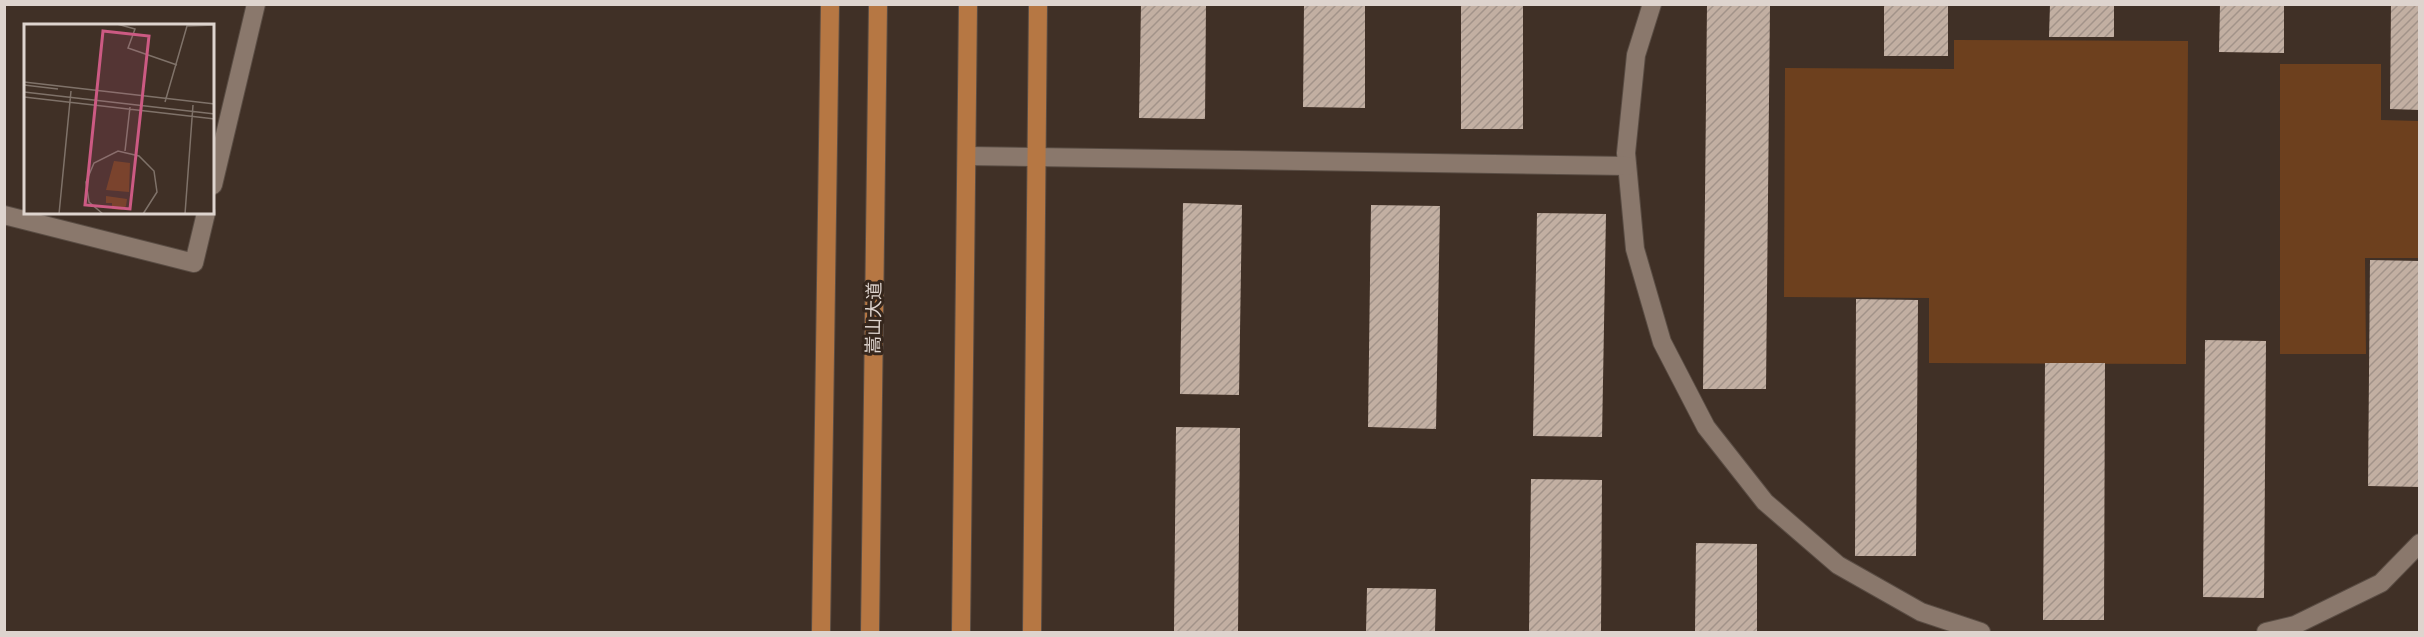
<svg xmlns="http://www.w3.org/2000/svg" width="2424" height="637" viewBox="0 0 2424 637" font-family="'Fira Sans Condensed','Noto Sans SC',sans-serif">
  <defs>
    <pattern id="building-hatch" width="6" height="6" patternUnits="userSpaceOnUse" patternTransform="scale(1.5)"><rect width="6" height="6" fill="#c2afa2"/><path d="M-1 1l2-2M0 6l6-6M5 7l2-2" fill="none" stroke="#a29389"/></pattern>
  </defs>
  <rect width="100%" height="100%" fill="#403026"/>
  <g fill="#6d401e">
    <polygon points="1954,40 2188,41 2186,364 1929,363 1929,298 1784,297 1785,68 1954,69"/>
    <polygon points="2280,64 2381,64 2381,120 2419,121 2419,258 2365,258 2366,354 2280,354"/>
  </g>
  <g fill="url(#building-hatch)">
    <polygon points="1141,4 1206,4 1205,119 1139,118"/>
    <polygon points="1304,4 1365,4 1365,108 1303,107"/>
    <rect x="1461" y="4" width="62" height="125"/>
    <polygon points="1707,4 1770,4 1766,389 1703,389"/>
    <rect x="1884" y="4" width="64" height="52"/>
    <polygon points="2050,4 2114,4 2114,37 2049,37"/>
    <polygon points="2220,4 2284,4 2284,53 2219,52"/>
    <polygon points="2391,4 2420,4 2420,110 2390,109"/>
    <polygon points="1183,203 1242,205 1239,395 1180,394"/>
    <polygon points="1371,205 1440,206 1436,429 1368,427"/>
    <polygon points="1537,213 1606,214 1602,437 1533,436"/>
    <polygon points="2370,260 2420,261 2420,487 2368,486"/>
    <polygon points="1856,299 1918,300 1916,556 1855,556"/>
    <polygon points="2205,340 2266,341 2264,598 2203,597"/>
    <polygon points="2045,363 2105,363 2104,620 2043,620"/>
    <polygon points="1176,427 1240,428 1238,632 1174,632"/>
    <polygon points="1531,479 1602,480 1601,632 1529,632"/>
    <polygon points="1696,543 1757,544 1757,632 1695,632"/>
    <polygon points="1367,588 1436,589 1435,632 1366,632"/>
  </g>
  <g fill="none" stroke-linecap="round" stroke-linejoin="round">
    <g stroke="#5a4d44" stroke-width="20">
      <g id="minor">
        <polyline points="1652,4 1636,55 1626,153 1635,249 1662,342 1706,427 1765,502 1838,565 1921,612 1981,632"/>
        <polyline points="967,156 1627,166"/>
        <polyline points="213,185 256,4"/>
        <polyline points="4,215 194,263 206,213"/>
        <polyline points="2266,632 2295,625 2381,583 2420,543"/>
      </g>
    </g>
    <g stroke="#5a4d44" stroke-width="20">
      <g id="major">
        <polyline points="821,632 830,4"/>
        <polyline points="870,632 878,4"/>
        <polyline points="961,632 968,4"/>
        <polyline points="1032,632 1038,4"/>
      </g>
    </g>
    <use href="#minor" stroke="#8a786c" stroke-width="18"/>
    <use href="#major" stroke="#b67743" stroke-width="18"/>
  </g>
  <g text-anchor="middle" dominant-baseline="central" stroke-width="6" stroke-linejoin="round" paint-order="stroke">
    <g font-size="18" fill="#ded4ce" stroke="#35261c">
      <text transform="translate(874 318) rotate(-89)">嵩山大道</text>
    </g>
  </g>
  <g transform="translate(24 24)">
    <rect width="190" height="190" fill="#403026"/>
    <path d="M 90,137 L 106,139 L 105,168 L 82,166 ZM 82,172 L 103,175 L 102,182 L 98,186 L 88,185 L 88,179 L 82,179 Z" fill="#6d401e"/>
    <path fill="none" stroke="#7f7269" stroke-width="1.5" d="M 93,0 L 111,5 L 104,24 L 153,41M 0,58 L 191,80M 0,61 L 34,65M 0,68 L 191,90M 0,73 L 191,95M 141,78 L 163,2 L 191,1M 101,127 L 106,83M 35,190 L 47,67M 79,190 L 65,178 L 62,158 L 70,139 L 94,127 L 115,132 L 130,147 L 133,168 L 119,190M 161,190 L 169,81"/>
    <path fill="#cc5a83" fill-opacity="0.15" stroke="#cc5a83" stroke-width="3" d="M 79,7 L 125,12 L 106,185 L 61,181 Z"/>
    <rect width="190" height="190" fill="none" stroke="#ded4ce" stroke-width="3"/>
  </g>
  <rect width="2424" height="637" fill="none" stroke="#ded4ce" stroke-width="12"/>
</svg>
